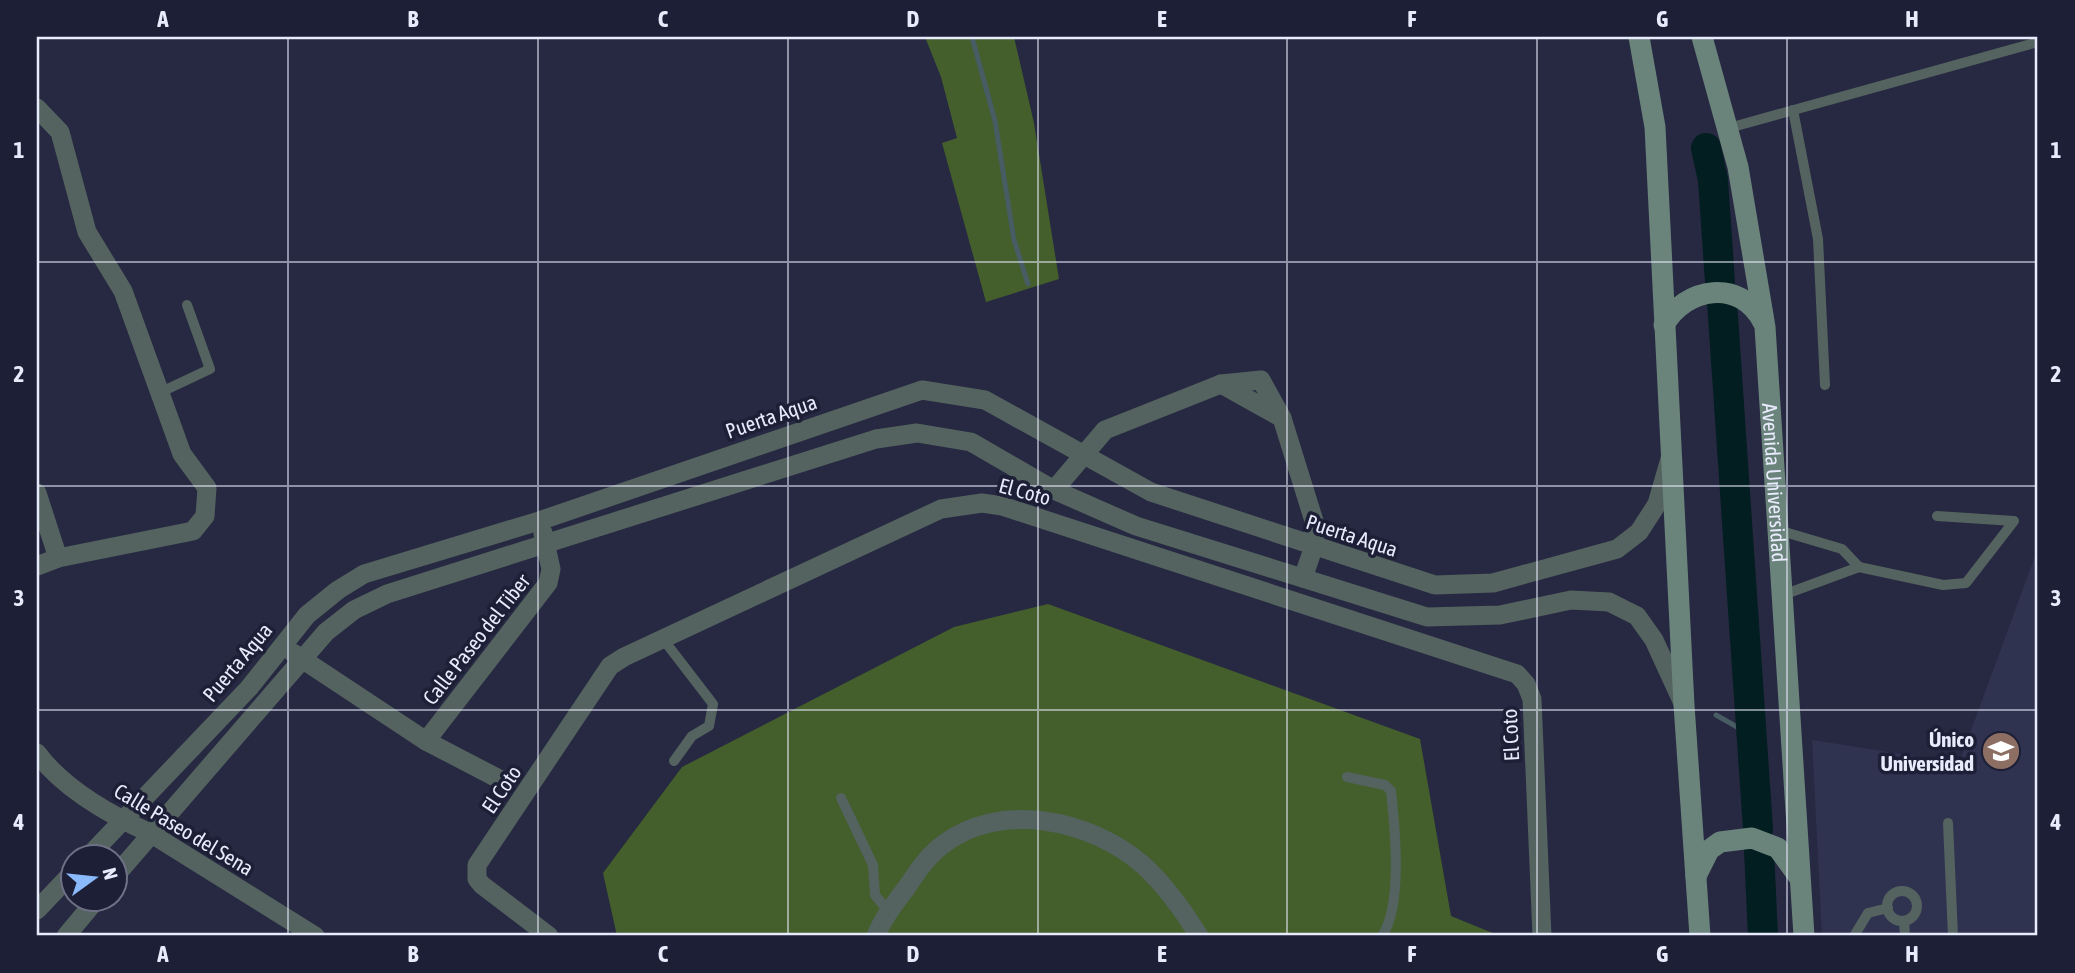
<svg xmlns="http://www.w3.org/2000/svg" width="2075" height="973" viewBox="0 0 2075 973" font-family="'Asap Condensed',sans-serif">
  <rect width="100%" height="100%" fill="#262941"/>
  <polygon fill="#303350" points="2038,548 2038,936 1822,936 1812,740 1959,763"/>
  <g fill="#445e2c">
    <polygon points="925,37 1014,37 1034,123 1059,279 986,302 942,143 957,138 941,77"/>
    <polygon points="1048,604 1420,739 1451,916 1500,936 617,936 603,873 682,767 954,627"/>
  </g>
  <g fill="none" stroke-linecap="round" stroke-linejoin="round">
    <g stroke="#485c63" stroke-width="5">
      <polyline points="972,37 995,121 1014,240 1028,284"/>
      <polyline points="1716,715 1753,736"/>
    </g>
    <g stroke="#031e21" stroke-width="30">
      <polyline points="1706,148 1713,180 1720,282"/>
      <polyline points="1722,302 1758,829"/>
      <polyline points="1759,850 1763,936"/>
    </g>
    <g stroke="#54635f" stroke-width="10">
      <polyline points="1793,110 1818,239 1825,385"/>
      <polyline points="1729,128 2038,42"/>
      <polyline points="159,393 210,369 187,305"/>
      <polyline points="1778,530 1842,549 1859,567 1783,595"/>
      <polyline points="1859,567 1943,585 1966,583 2014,521 1937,516"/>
      <polyline points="663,639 713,704 709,726 692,736 674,761"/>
      <path d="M 1347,777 L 1385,785 L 1391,791 C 1395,828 1403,905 1382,936"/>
      <polyline points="841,798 873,865 875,895 889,912"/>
      <polyline points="1948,823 1953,936"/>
      <circle cx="1902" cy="906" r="15"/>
      <polyline points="1904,921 1905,936"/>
      <polyline points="1854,936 1868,913 1888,908"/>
    </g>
    <g stroke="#54635f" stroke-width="19">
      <polyline points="37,108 60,132 87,232 123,291 182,454 207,488 205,516 193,531 58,558 37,566"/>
      <polyline points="1221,384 1282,418"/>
      <polyline points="1054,490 1105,430 1221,384 1261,380 1282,418 1314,521 1314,546 1303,578"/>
      <polyline points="37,493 58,558"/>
      <polyline points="293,653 426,741 501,780"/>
      <polyline points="426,741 548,583 551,569 543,533"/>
      <path d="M 37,753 C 63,788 110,815 150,833 L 315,936"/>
      <polyline points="87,858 249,688 307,615 338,590 364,574 539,521 922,390 985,400 1151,492 1435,585 1493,583 1617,549 1639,532 1657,504 1670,459"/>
      <polyline points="116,875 326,632 354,610 387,594 876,439 917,433 971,442 1054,490 1136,526 1427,617 1500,615 1571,600 1609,602 1637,616 1654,640 1682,701"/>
      <polyline points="37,910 74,871"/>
      <polyline points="66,936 96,900"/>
      <polyline points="549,936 482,885 477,879 477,865 610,666 624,657 941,509 982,503 1002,506 1517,674 1526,684 1532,699 1542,936"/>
      <path d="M 876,936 C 883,918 895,903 907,887 C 917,872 927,857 941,846 C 999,800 1090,819 1143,865 C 1166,886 1183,910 1199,936"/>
    </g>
    <g stroke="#6a837b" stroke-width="21">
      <polyline points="1639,37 1655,127 1684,705 1700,936"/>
      <path id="s1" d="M 1702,37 L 1738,167 L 1765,327 L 1804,936"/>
      <path d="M 1664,325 C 1685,287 1741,278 1763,322"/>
      <polyline points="1696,876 1709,850 1720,842 1752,838 1778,848 1799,877"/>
    </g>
  </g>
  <path fill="none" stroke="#e8ebfc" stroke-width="2" stroke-opacity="0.55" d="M 288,37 L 288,936M 538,37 L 538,936M 788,37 L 788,936M 1038,37 L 1038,936M 1287,37 L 1287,936M 1537,37 L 1537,936M 1787,37 L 1787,936M 37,262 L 2038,262M 37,486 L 2038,486M 37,710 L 2038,710"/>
  <defs>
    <g id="university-disc" transform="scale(2.0125)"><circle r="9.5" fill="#8d6e63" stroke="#1d1f37"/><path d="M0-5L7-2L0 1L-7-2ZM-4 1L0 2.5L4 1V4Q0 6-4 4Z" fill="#fff"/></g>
  </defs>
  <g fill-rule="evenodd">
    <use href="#university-disc" x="2001" y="751"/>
  </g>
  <g text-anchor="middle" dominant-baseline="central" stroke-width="7" stroke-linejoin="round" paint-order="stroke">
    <g font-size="21" fill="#e8ebfc" stroke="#1d1f37">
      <text transform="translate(771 416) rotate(-19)">Puerta Aqua</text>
      <text stroke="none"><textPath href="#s1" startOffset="453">Avenida Universidad</textPath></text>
      <text transform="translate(1025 491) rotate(15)">El Coto</text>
      <text transform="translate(1352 535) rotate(18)">Puerta Aqua</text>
      <text transform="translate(476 639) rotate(-52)">Calle Paseo del Tiber</text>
      <text transform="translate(237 662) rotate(-50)">Puerta Aqua</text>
      <text transform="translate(1510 735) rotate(-93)">El Coto</text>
      <text transform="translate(501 789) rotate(-56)">El Coto</text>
      <text transform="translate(184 829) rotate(31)">Calle Paseo del Sena</text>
    </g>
    <g font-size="21" font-weight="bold" fill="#e8ebfc" stroke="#1d1f37" text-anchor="end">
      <text x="1974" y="739">Único<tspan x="1974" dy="24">Universidad</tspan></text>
    </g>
  </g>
  <rect width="2075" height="973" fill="none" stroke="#1d1f37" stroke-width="77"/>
  <g transform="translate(94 878) rotate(75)"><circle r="33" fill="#1d1f37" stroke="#6e7186" stroke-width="2"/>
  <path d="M0-5L12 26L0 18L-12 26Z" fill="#8abafc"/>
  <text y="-10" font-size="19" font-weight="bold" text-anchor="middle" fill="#e8ebfc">N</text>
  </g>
  <rect x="38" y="38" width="1998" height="896" fill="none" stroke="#e8ebfc" stroke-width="2.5"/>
  <g font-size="23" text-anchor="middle" font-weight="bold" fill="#e8ebfc">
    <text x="163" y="27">A</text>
    <text x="413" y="27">B</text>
    <text x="663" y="27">C</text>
    <text x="913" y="27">D</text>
    <text x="1162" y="27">E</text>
    <text x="1412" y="27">F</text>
    <text x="1662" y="27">G</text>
    <text x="1912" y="27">H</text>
    <text x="19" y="158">1</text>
    <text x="2056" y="158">1</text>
    <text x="19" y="382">2</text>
    <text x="2056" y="382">2</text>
    <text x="19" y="606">3</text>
    <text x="2056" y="606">3</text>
    <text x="19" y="830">4</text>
    <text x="2056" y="830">4</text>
    <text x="163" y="962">A</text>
    <text x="413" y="962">B</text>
    <text x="663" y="962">C</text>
    <text x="913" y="962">D</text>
    <text x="1162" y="962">E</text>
    <text x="1412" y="962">F</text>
    <text x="1662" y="962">G</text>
    <text x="1912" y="962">H</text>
  </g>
</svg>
